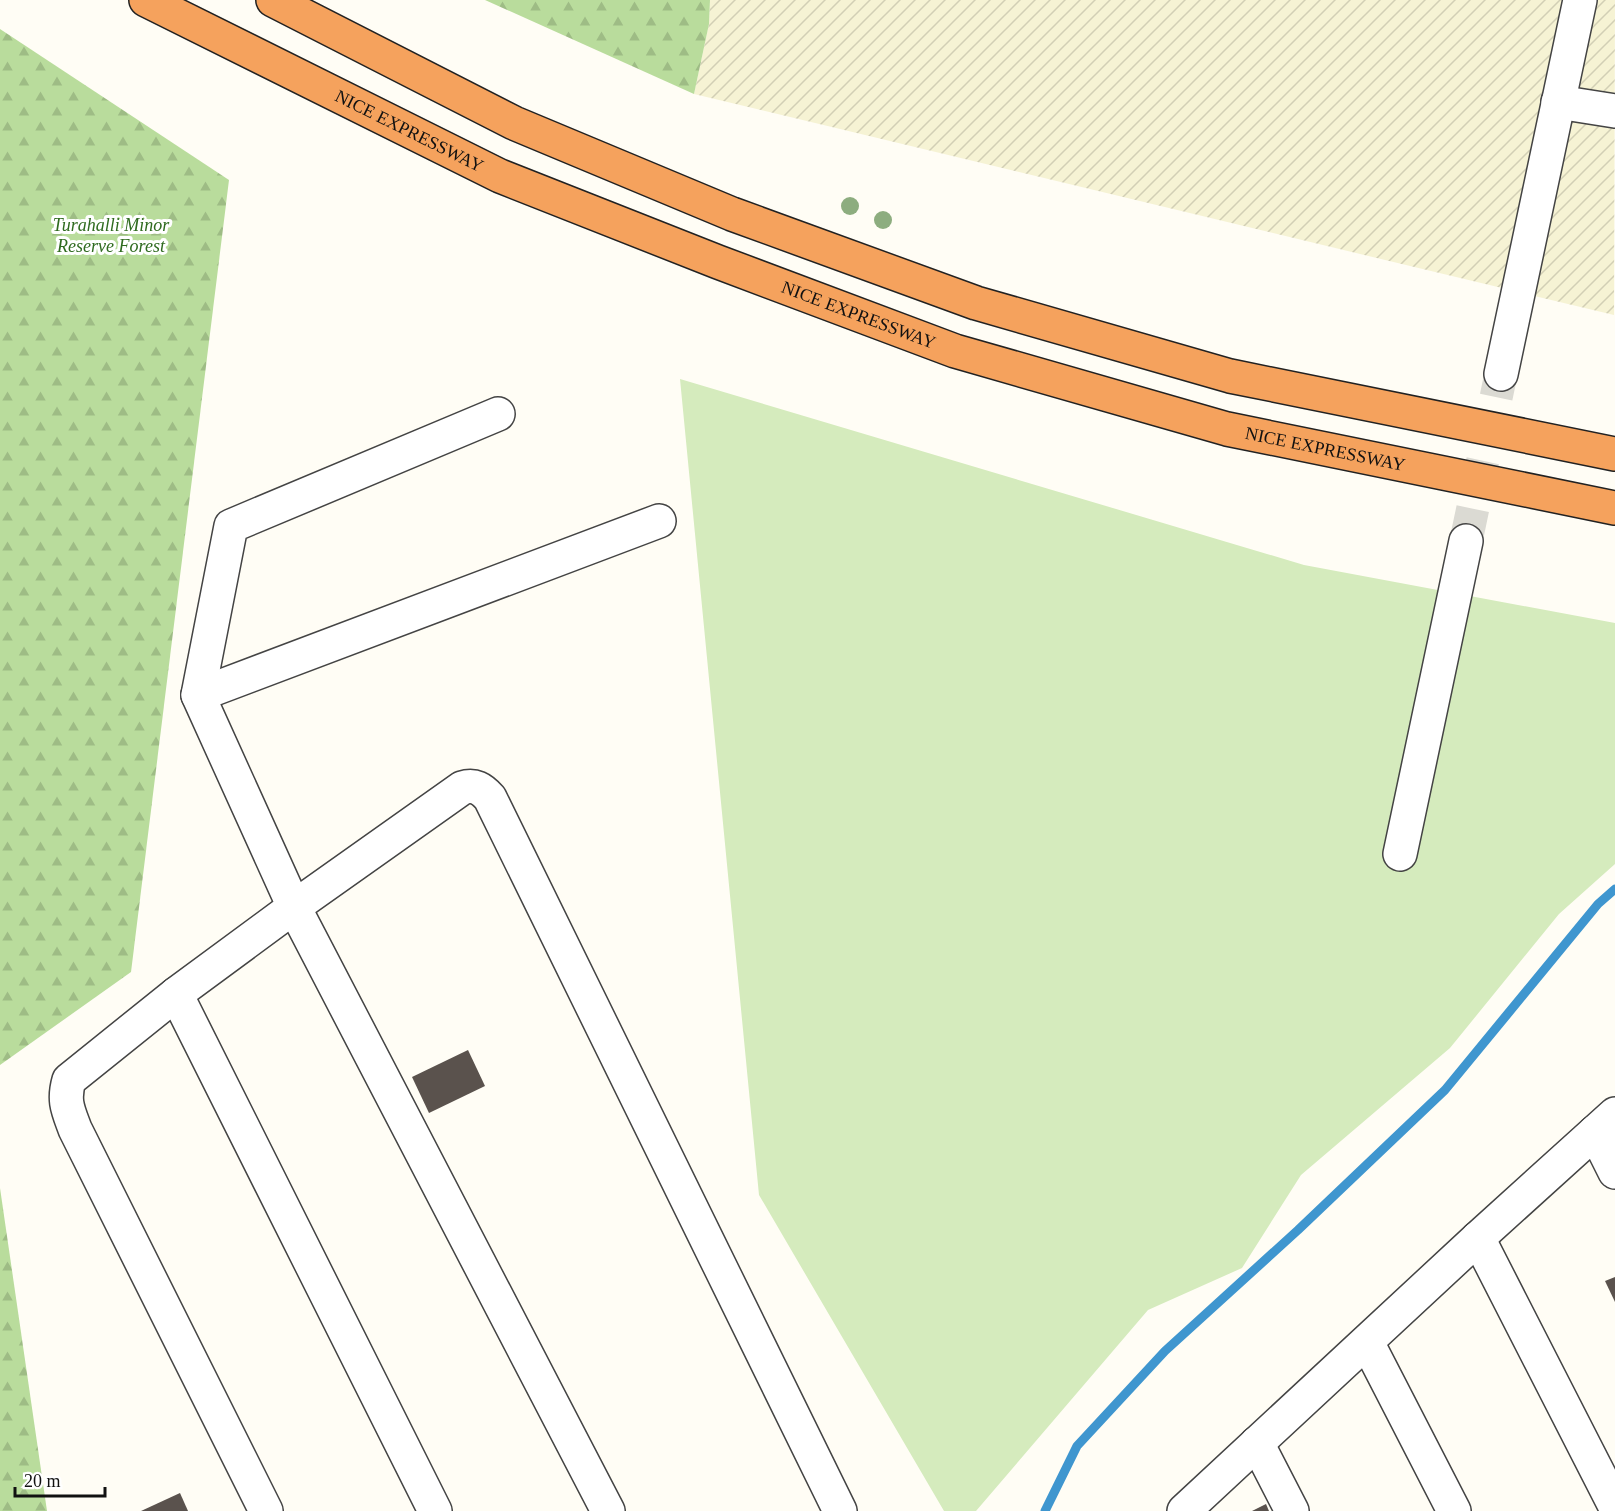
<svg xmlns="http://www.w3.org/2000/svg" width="1615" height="1511" viewBox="0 0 1615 1511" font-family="Georgia,serif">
  <defs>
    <pattern id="farmland-furrows" width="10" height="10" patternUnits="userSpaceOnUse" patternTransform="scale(1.5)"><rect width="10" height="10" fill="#f6f3d4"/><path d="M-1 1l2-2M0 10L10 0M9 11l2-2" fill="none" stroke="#d2cfb5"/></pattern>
    <pattern id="forest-firs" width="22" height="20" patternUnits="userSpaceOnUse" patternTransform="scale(1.5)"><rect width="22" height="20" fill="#b9dc9c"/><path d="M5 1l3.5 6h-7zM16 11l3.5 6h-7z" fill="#9ebc85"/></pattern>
  </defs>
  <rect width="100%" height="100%" fill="#fffdf5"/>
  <polygon fill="url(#farmland-furrows)" points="710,0 1615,0 1614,315 694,94 709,24"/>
  <polygon fill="#d5ebbd" points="680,379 1304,565 1615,623 1615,864 1559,914 1450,1048 1301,1175 1242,1268 1148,1310 976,1511 944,1511 759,1195"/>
  <g fill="url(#forest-firs)">
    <polygon points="485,0 710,0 709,24 694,94"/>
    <polygon points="0,29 229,180 131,972 0,1065"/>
    <polygon points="0,1188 47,1511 0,1511"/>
  </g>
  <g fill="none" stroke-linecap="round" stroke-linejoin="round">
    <polyline stroke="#3f96cf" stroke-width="9" points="1045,1511 1077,1446 1165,1351 1298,1230 1445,1090 1598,904 1615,889"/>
  </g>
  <g fill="#5a524d">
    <polygon points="468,1050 485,1086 429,1113 412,1077"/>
    <polygon points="1615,1277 1615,1302 1605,1281"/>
    <polygon points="180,1493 188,1511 141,1511"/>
    <polygon points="1266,1504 1269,1511 1252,1511"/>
  </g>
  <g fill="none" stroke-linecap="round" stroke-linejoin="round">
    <polyline stroke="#dbdad3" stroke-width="33" stroke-dasharray="33 16" stroke-linecap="butt" points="1466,541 1501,374"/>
    <g stroke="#444" stroke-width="36">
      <g id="minor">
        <polyline points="1558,102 1615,111"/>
        <polyline points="1501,374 1580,0"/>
        <polyline points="498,414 231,526 198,695 294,907 608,1511"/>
        <polyline points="198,695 659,521"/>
        <polyline points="1400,854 1466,541"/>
        <polyline points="176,994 435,1511"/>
        <polyline points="1595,1132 1615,1172"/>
        <polyline points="1478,1238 1615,1506"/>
        <polyline points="1367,1342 1454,1511"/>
        <polyline points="1257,1443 1292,1511"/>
        <path d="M 266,1511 L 75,1129 C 68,1110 63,1101 69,1080 L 176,994 L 294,907 L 462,788 C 475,784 482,789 490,798 L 840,1511"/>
        <polyline points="1184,1511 1478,1238 1615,1114"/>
      </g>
    </g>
    <g stroke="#222" stroke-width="36">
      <g id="highway">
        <path id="s1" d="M 146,0 L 500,176 L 718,262 L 955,351 L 1227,429 L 1615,508"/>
        <polyline points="273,0 514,123 732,214 976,303 1230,376 1615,454"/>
      </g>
    </g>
    <use href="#minor" stroke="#fff" stroke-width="33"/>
    <use href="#highway" stroke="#f5a25d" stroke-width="33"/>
  </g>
  <g fill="#8dad7f">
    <circle cx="850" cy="206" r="9"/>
    <circle cx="883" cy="220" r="9"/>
  </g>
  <g text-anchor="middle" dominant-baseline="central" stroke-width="6" stroke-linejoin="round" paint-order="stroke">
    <g font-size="18" fill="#111" stroke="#fff">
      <text stroke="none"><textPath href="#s1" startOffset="294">NICE EXPRESSWAY</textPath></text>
      <text stroke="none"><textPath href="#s1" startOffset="780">NICE EXPRESSWAY</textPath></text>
      <text stroke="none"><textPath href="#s1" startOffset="1266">NICE EXPRESSWAY</textPath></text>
    </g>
    <g font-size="18" font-style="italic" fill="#2f6b1f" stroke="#fff">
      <text x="111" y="225">Turahalli Minor<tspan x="111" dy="21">Reserve Forest</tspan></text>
    </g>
  </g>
  <path d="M15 1487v9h90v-9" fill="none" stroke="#111111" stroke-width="3"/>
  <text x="24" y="1487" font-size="18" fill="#111111" stroke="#ffffff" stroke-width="4.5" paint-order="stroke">20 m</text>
</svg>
